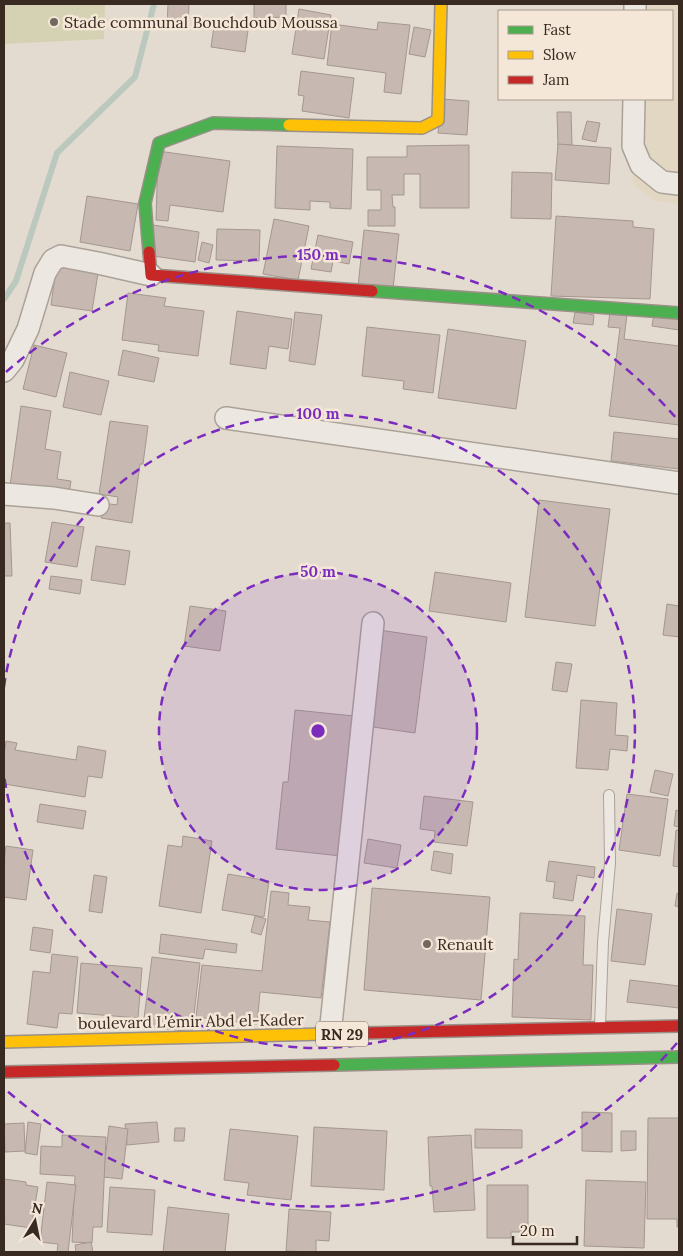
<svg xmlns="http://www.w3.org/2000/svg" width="683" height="1256" viewBox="0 0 683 1256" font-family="Lora,serif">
  <rect width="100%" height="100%" fill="#e4dbd0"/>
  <polygon fill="#e2d7c2" points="631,4 679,4 679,204 655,201 634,185 628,147 629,99 672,99 672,11 630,11"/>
  <polygon fill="#d5d1b3" points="4,4 105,4 104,39 4,44"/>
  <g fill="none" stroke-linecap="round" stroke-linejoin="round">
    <polyline stroke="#bbc8be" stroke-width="6" points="4,299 16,281 57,153 135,77 154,4"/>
  </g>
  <g fill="#c7b9b1" stroke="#a4978f">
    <polygon points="168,4 189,4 188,27 167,25"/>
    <polygon points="254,4 286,4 286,17 254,18"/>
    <polygon points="299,9 331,15 324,59 292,54"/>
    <polygon points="215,19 249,23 245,52 211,47"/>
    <polygon points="378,22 410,25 401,94 384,92 386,73 327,65 332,24 377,30"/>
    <polygon points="414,27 431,30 425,57 409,54"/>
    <polygon points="301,71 354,78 349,118 302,111 304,96 298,95"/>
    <polygon points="441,99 469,101 467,135 438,133"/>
    <polygon points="557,112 571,112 572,145 558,146"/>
    <polygon points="587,121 600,123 596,142 582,139"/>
    <polygon points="558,144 611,148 609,184 555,180"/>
    <polygon points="469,145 469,208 420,208 420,174 404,174 404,195 392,195 393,207 395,207 395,226 368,226 368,210 381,210 381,190 367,190 367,157 407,157 407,146"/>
    <polygon points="277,146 353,149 351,209 330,208 330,202 310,201 310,210 275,208"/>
    <polygon points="158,151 230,161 223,212 170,205 168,221 156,220"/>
    <polygon points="512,172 552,173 551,219 511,218"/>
    <polygon points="87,196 138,204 130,251 80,242"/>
    <polygon points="556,216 633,221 633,227 654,229 650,299 551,296"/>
    <polygon points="274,219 309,226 298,280 263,274"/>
    <polygon points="153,225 199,232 195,262 153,256"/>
    <polygon points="217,229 260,230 259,261 216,260"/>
    <polygon points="364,230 399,234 393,289 358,286"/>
    <polygon points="318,235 353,242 349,264 333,261 331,272 311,269"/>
    <polygon points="202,242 213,245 209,263 198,260"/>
    <polygon points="57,261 99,267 92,311 51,305"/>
    <polygon points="128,293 166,298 164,306 204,311 198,356 158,351 159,345 122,340"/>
    <polygon points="237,311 292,319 288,349 269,346 266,369 230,364"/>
    <polygon points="295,312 322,315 315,365 289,361"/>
    <polygon points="575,312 594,315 593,325 573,323"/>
    <polygon points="610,312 627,314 624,339 679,346 679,425 609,416 620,328 608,327"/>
    <polygon points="654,314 679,318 679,330 652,326"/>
    <polygon points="367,327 440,335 433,393 403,389 404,381 362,376"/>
    <polygon points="448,329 526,341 516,409 438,398"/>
    <polygon points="34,345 67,353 56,397 23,389"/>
    <polygon points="123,350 159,358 154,382 118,375"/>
    <polygon points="70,372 109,381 101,415 63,407"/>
    <polygon points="21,406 51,411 45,449 61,452 57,479 71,481 69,494 10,486"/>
    <polygon points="110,421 148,426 143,464 140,464 132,523 101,518 103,503 117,505 118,497 99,494"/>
    <polygon points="614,432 679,439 679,469 611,461"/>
    <polygon points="539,500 610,509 595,626 525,617"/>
    <polygon points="52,522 84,527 77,567 45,562"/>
    <polygon points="4,523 10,523 12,576 4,576"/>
    <polygon points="96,546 130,551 125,585 91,580"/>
    <polygon points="435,572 511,583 506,622 429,611"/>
    <polygon points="51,576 82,580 80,594 49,589"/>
    <polygon points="667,604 679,606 679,637 663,635"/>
    <polygon points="190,606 226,611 220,651 184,646"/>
    <polygon points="379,630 427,637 415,733 366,726"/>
    <polygon points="556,662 572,664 567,692 552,690"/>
    <polygon points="581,700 617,703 615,735 628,736 627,751 610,749 608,770 576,768"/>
    <polygon points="295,710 354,716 341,856 276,849 283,782 288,782"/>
    <polygon points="6,741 17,743 15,750 76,760 78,746 106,751 102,778 88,776 85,797 4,784 4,755"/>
    <polygon points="655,770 673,774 668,796 650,792"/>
    <polygon points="627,794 668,799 660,856 619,850"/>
    <polygon points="424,796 473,802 467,846 434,842 435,831 420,829"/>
    <polygon points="40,804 86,811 83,829 37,822"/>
    <polygon points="676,810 679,811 679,827 674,826"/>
    <polygon points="676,830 679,830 679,867 673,866"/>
    <polygon points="183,836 212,841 201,913 159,906 168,845 182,847"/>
    <polygon points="368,839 401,845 397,868 364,863"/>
    <polygon points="6,846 33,850 26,900 4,897 4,863"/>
    <polygon points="434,851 453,854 451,874 431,870"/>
    <polygon points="549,861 595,867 594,878 577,875 573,901 553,898 555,882 546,881"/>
    <polygon points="228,874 269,881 264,917 222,910"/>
    <polygon points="94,875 107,877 102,913 89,911"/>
    <polygon points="372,888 490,897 481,1000 364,990"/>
    <polygon points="271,891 289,893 288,905 310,907 308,920 330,922 321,998 260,992 257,1024 196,1017 202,965 262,971"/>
    <polygon points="677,893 679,894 679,907 675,906"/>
    <polygon points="617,909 652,914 645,965 611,961"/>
    <polygon points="520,913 585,916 583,965 593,965 591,1020 512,1017 514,959 518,960"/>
    <polygon points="255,916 266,919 261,935 251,932"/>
    <polygon points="33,927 53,930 50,953 30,950"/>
    <polygon points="161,934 237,944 236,953 205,949 203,959 159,953"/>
    <polygon points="52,954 78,957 72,1014 59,1013 57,1028 27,1024 33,971 50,973"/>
    <polygon points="152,957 200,963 192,1032 143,1026"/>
    <polygon points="81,963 142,968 138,1018 77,1013"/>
    <polygon points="630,980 679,986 679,1008 627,1002"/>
    <polygon points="582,1112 612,1113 612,1152 582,1151"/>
    <polygon points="648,1118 679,1118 679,1227 677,1227 677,1219 647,1219"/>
    <polygon points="28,1122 41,1124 37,1155 25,1153"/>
    <polygon points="157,1122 159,1142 127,1145 125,1124"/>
    <polygon points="24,1123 25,1151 5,1152 4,1124"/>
    <polygon points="109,1126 128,1129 122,1179 103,1177"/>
    <polygon points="314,1127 387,1131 384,1190 311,1186"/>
    <polygon points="175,1128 185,1128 184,1141 174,1141"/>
    <polygon points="230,1129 298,1136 291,1200 247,1195 249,1183 224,1180"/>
    <polygon points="475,1129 522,1130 522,1148 475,1148"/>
    <polygon points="621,1131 636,1131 636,1150 621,1151"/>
    <polygon points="62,1135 106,1137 102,1227 93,1227 92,1243 72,1242 75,1176 40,1174 41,1146 62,1147"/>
    <polygon points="471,1135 475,1210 434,1212 432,1186 430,1186 428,1137"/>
    <polygon points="4,1179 26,1182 26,1185 38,1187 31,1228 4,1224"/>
    <polygon points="586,1180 646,1182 644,1248 584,1246"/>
    <polygon points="47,1182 76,1185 68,1252 57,1252 58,1244 40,1242"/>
    <polygon points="487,1185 528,1185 528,1232 511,1232 511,1238 487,1238"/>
    <polygon points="110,1187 155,1190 152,1235 107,1232"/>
    <polygon points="168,1207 229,1214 225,1252 163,1252"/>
    <polygon points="289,1209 331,1212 329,1241 316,1240 316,1252 286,1251"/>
    <polygon points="91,1242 93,1252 76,1252 75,1245"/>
  </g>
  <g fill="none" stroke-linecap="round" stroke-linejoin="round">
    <g stroke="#aaa198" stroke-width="12">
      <polyline id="lane" points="600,1027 603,942 610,863 609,795"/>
    </g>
    <g stroke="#aaa198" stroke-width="24">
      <g id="street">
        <polyline points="635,11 635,4"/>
        <polyline points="634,99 633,146 641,165 662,182 679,184"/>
        <polyline points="4,371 13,360 28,329 45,273 53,260 61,256 98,263 151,275"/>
        <polyline points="226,418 679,483"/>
        <polyline points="4,494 54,498 98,505"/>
        <polyline points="330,1034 373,623"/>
      </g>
    </g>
    <g stroke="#999088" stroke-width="14">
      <g id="fast">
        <polyline points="149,252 145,203 159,143 213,123 289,125"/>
        <polyline points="372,291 679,313"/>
        <polyline points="334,1065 679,1057"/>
      </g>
    </g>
    <g stroke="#999088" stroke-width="14">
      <g id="slow">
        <polyline points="289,125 422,128 438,120 441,4"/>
        <polyline points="4,1042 365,1033"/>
      </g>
    </g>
    <g stroke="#999088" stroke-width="14">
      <g id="jam">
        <polyline points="149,252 151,275 372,291"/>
        <polyline points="365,1033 679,1026"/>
        <polyline points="4,1072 334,1065"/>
      </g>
    </g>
    <use href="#lane" stroke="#ece8e1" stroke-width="10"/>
    <use href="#street" stroke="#ece8e1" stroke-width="21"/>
    <use href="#fast" stroke="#4caf50" stroke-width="11"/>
    <use href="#slow" stroke="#ffc107" stroke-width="11"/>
    <use href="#jam" stroke="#c62828" stroke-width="11"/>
  </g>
  <circle cx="318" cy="731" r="159" fill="#7b2cbf" fill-opacity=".12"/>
  <g fill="none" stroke="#7b2cbf" stroke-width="2.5" stroke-dasharray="9 6">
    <circle cx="318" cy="731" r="159"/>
    <path d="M4 687A317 317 0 1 1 4 775"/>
    <path d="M677 1043A476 476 0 0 1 6 1090M6 372A476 476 0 0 1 677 419"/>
  </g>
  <g fill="#74675e" stroke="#f4e7d7" stroke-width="2">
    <circle cx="54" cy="22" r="5"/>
    <circle cx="427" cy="944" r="5"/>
  </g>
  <g text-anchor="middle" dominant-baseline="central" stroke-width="5" stroke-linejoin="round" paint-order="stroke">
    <rect fill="#f4e7d7" stroke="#706258" stroke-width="1" x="316" y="1021.5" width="52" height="25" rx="4"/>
    <g font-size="15" font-weight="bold" fill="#382921">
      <text x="342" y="1034">RN 29</text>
    </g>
    <g font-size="16" fill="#382921" stroke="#f4e7d7" text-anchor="start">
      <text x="64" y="22">Stade communal Bouchdoub Moussa</text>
      <text x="437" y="944">Renault</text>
    </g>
    <g font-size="16" fill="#382921" stroke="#f4e7d7">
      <text transform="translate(191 1021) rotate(-1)">boulevard L'émir Abd el-Kader</text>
    </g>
  </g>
  <circle cx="318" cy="731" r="8" fill="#7b2cbf" stroke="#f4e7d7" stroke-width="2.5"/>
  <g font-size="15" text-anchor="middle" font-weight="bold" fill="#7b2cbf" stroke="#f4e7d7" stroke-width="5" stroke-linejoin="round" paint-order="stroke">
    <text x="318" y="260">150 m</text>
    <text x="318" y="419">100 m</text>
    <text x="318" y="577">50 m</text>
  </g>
  <rect width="683" height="1256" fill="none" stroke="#382921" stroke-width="10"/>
  <rect x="498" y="10" width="175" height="90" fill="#f4e7d7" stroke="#a99b8e"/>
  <rect x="508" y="26" width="25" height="8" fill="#4caf50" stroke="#a99b8e"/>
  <text x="543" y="35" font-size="15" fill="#382921">Fast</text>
  <rect x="508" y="51" width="25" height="8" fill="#ffc107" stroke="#a99b8e"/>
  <text x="543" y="60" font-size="15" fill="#382921">Slow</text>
  <rect x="508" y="76" width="25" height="8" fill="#c62828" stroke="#a99b8e"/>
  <text x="543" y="85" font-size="15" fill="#382921">Jam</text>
  <g transform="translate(35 1221) rotate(10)" stroke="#f4e7d7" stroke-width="4" paint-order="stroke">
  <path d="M0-4L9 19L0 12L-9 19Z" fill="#382921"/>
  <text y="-8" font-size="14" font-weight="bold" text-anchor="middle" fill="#382921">N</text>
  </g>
  <path d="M513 1236v8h64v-8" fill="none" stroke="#382921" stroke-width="2.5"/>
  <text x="520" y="1236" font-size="15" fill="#382921" stroke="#f4e7d7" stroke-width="4" paint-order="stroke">20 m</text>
</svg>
